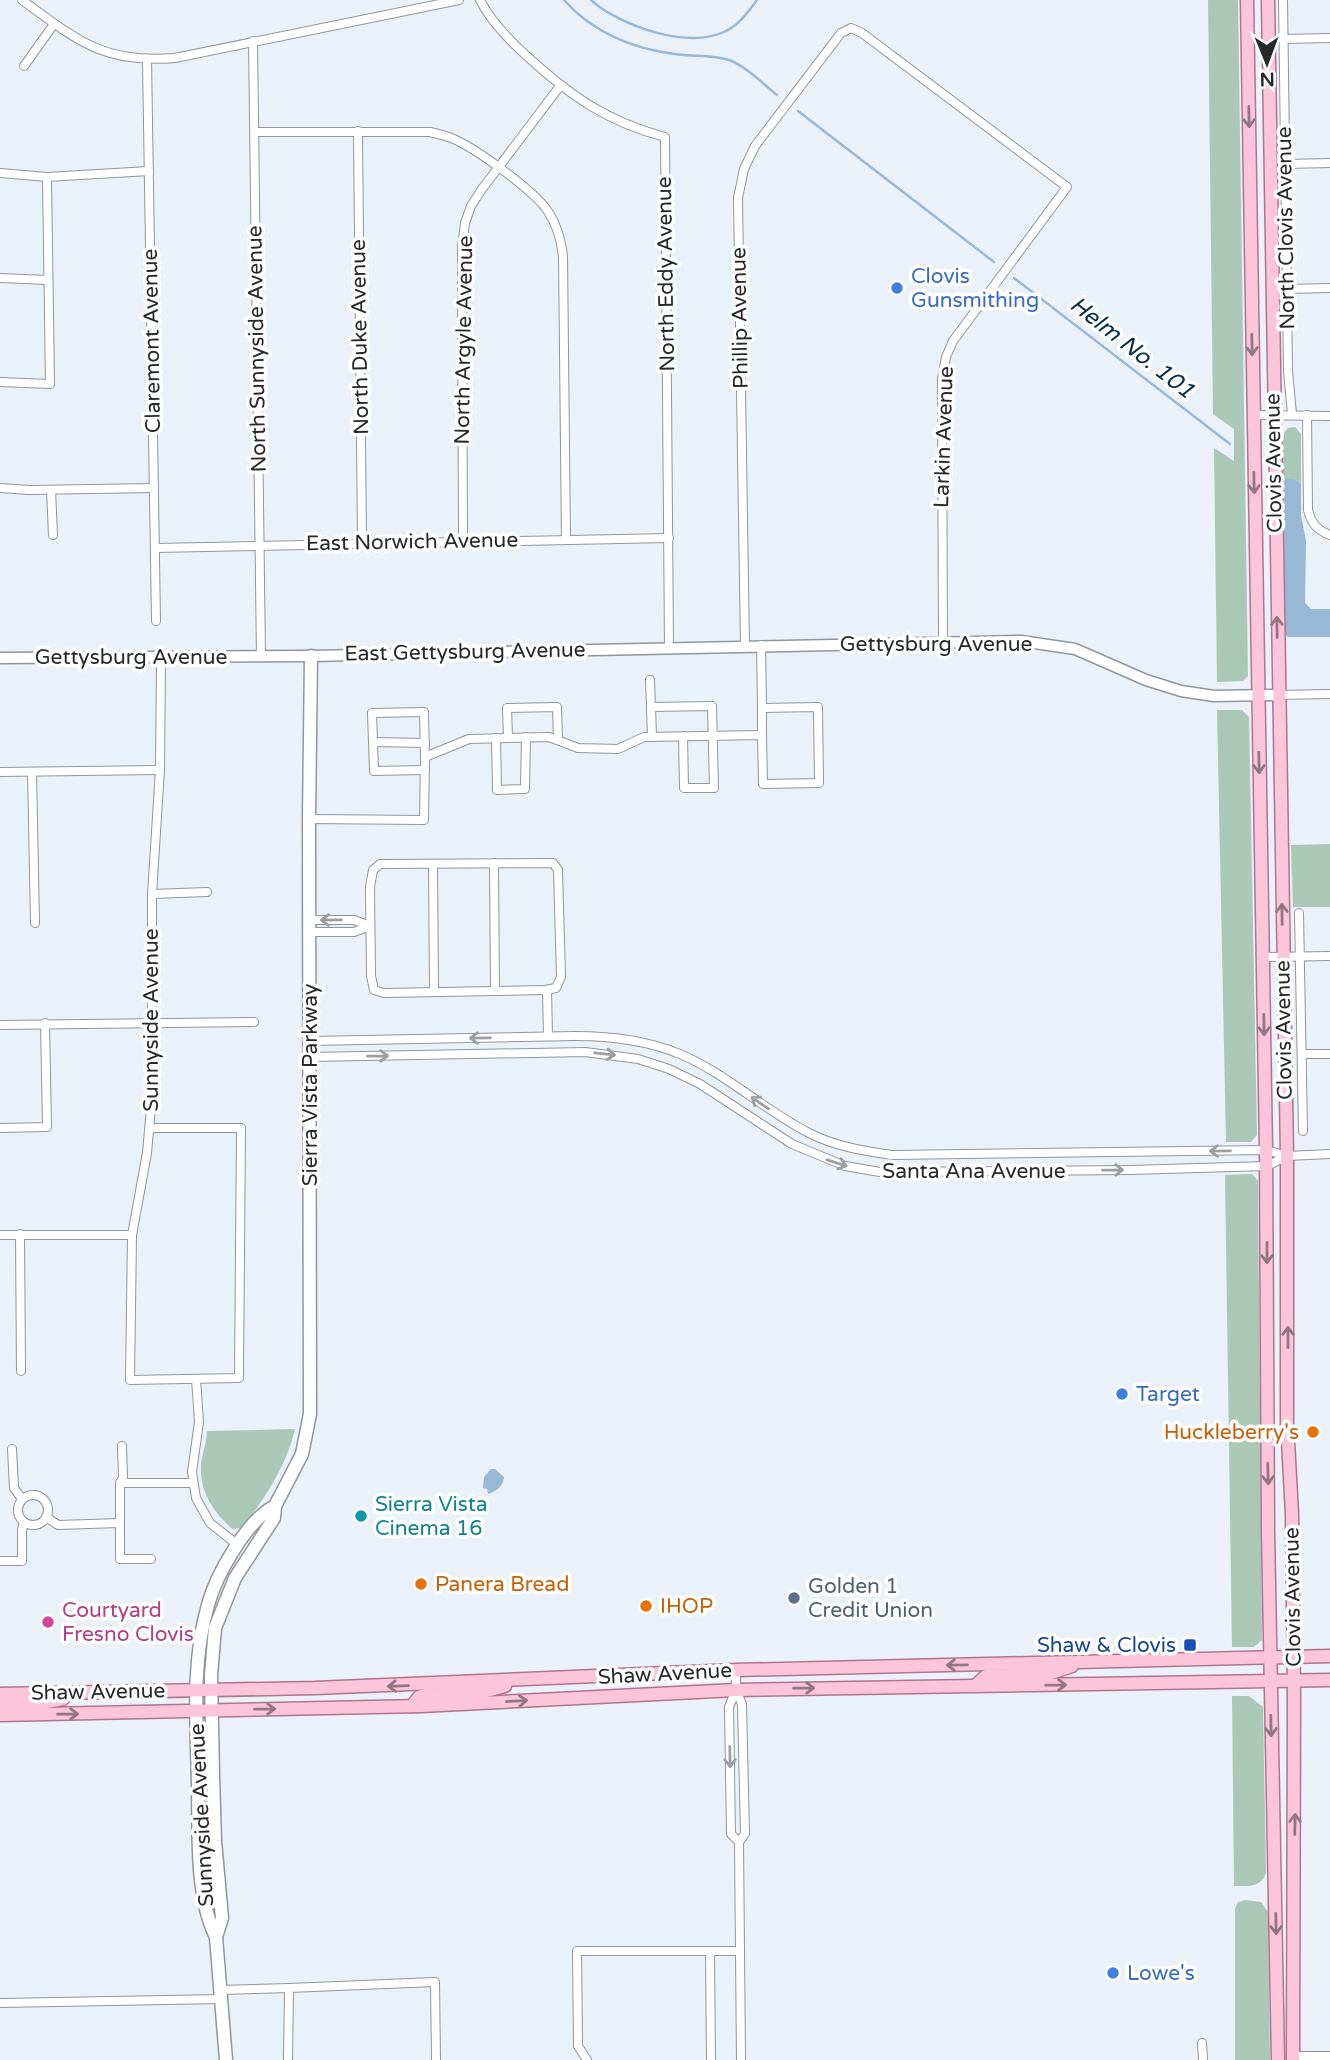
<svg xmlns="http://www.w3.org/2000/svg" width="1330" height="2060" viewBox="0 0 1330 2060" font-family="'Varela Round',sans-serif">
  <rect width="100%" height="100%" fill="#ebf1f8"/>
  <g fill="#aac7b7">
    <polygon points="1208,0 1238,0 1248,676 1243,681 1217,682 1214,448 1234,461 1234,429 1213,414"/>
    <polygon points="1295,427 1301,434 1301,484 1295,479 1283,479 1283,434 1288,428"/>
    <polygon points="1217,710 1242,710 1249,717 1257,1135 1251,1142 1226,1142"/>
    <polygon points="1330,844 1330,907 1293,907 1291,845"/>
    <polygon points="1252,1174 1258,1181 1262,1640 1254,1647 1232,1647 1225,1175"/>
    <path d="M 295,1429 C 286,1467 265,1498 242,1528 L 232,1529 C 213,1511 200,1493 201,1465 C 202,1453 207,1443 207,1431 Z"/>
    <path d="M 1232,1696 L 1249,1696 L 1263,1707 L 1266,1873 C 1261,1888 1247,1886 1234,1886 Z"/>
    <polygon points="1245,1900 1261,1902 1268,1912 1270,2060 1235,2060 1235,1909 1238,1902"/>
  </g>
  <g fill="#98b9d5">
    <polygon points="1283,479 1295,479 1301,484 1301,515 1306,541 1305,603 1311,609 1330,609 1330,637 1288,637 1285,634"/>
    <path d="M 491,1469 L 495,1469 L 504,1477 C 503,1486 496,1492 488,1494 L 487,1489 L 483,1488 L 484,1477 Z"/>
  </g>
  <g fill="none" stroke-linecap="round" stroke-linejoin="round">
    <g stroke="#98b9d5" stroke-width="2.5">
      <path d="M 564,0 C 592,32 633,49 675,54 C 692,57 712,54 729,60 C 746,66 763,84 777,95"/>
      <path d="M 591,0 C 620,26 688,50 726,31 C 739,25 748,12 757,0"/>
      <polyline points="798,111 994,262"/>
      <polyline points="1014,278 1230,444"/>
    </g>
    <g stroke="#91969d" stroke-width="10">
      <g id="minor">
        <path d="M 22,0 C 77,40 103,64 175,58 L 459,0"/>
        <path d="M 480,0 C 491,22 511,42 529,58 C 572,97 608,122 665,137 L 669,647"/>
        <polyline points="1283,0 1288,371 1292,414"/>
        <polyline points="1283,39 1330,38"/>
        <polyline points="253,41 261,657"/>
        <polyline points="147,60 156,621"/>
        <polyline points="24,66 54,24"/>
        <polyline points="358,131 362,543"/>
        <path d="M 255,132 L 430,132 C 439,134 448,136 456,140 C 479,151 533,190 547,210 C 557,224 561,240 563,256 L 566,540"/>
        <polyline points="1285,164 1330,163"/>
        <polyline points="0,173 47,177 149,171"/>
        <polyline points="0,278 48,280"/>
        <polyline points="1287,289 1330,288"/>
        <polyline points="0,382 50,384 47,177"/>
        <polyline points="1253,415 1330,416"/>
        <path d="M 1307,415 L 1308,510 C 1311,523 1317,530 1330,535"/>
        <polyline points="0,488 29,490 154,488"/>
        <polyline points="51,490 53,535"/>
        <polyline points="463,541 462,248 465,223 471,206 482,189 560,86"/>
        <polyline points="155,548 669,538"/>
        <polyline points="745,646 738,198 744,169 755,146 841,33 851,28 862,33 1067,187 953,341 946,357 942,379 943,642"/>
        <polyline points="650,680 651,707"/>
        <polyline points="1278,695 1330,694"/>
        <polyline points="762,708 762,735"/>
        <polyline points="652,737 651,707 712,706 714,788 684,788 683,736"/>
        <polyline points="496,738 497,790 525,789 526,737"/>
        <polyline points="508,738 507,708 557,707 558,740"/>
        <polyline points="373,742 425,743"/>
        <polyline points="425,770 374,771 372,713 424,712 425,757"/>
        <polyline points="0,772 160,770"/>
        <polyline points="32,772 35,923"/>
        <polyline points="309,819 424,820 425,757 469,739 549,737 578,748 618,749 644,737 762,735 763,784 819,783 818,707 762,708 761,645"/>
        <polyline points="494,863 495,991"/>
        <polygon points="553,863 558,870 561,977 556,988 545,990 384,993 374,990 371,976 370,887 373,870 380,864"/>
        <polyline points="433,864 434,992"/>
        <polyline points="152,894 207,892"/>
        <polyline points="1299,913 1303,1131"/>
        <polyline points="309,920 354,920 370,926"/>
        <polyline points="309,932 354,932 370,926"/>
        <polyline points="1262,957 1330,956"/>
        <polyline points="547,990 548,1036"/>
        <polyline points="0,1025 254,1022"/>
        <path d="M 310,1041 L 575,1036 C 612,1036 646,1040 680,1054 C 727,1074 764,1110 809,1133 C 834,1146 864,1151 892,1155 L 1266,1150 L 1287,1156 L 1330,1154"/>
        <polyline points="1302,1054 1330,1054"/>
        <polyline points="310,1057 585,1052 638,1059 669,1069 700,1084 792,1144 845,1166 880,1172 1130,1170 1267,1166 1287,1156"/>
        <polyline points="0,1128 47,1127 45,1023"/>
        <polyline points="150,1128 241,1128 239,1378 130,1380 132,1235 147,1153 152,1096 152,894 160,770 161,658"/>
        <polyline points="20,1234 21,1371"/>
        <polyline points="0,1235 132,1235"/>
        <polyline points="196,1379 199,1422 192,1472 196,1498 210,1523 238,1545"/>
        <polyline points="122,1446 123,1478 120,1483 193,1483"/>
        <polyline points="12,1449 14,1488 22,1499"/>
        <polyline points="120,1483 120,1559 151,1559"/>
        <circle cx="33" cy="1510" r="15"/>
        <polyline points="46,1517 58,1525 120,1523"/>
        <polyline points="0,1561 22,1561 22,1530 24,1522"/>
        <polyline points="736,1670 736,1690 742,1704 745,1834 739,1842 741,2060"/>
        <polyline points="736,1690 729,1707 731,1834 739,1842"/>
        <polyline points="710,1951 711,2060"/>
        <polyline points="220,1990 289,1988"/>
        <polyline points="0,2003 222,1999"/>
        <polyline points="1202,2043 1203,2060"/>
        <polyline points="1293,2056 1330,2056"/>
        <polyline points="288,2060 289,1988 435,1982 436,2060"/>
        <polyline points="587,2060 578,2046 577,1951 740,1951"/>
      </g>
    </g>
    <g stroke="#91969d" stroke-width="13">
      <polyline id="tertiary" points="0,658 311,656 1021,641 1075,649 1146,680 1181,691 1214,696 1278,695"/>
    </g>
    <g stroke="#91969d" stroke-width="15">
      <g id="secondary">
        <polyline points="216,1937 222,1918 215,1841 213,1776 211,1675 215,1628 235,1578 274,1518 275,1506 302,1454 310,1414 309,819 311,656"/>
        <path d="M 226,2060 L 216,1937 C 195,1895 199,1832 198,1785 C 197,1725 191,1663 208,1605 C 216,1575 247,1520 275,1506"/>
      </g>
    </g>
    <g stroke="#b0758c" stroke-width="15">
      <g id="primary">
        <polyline points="1247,0 1266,1150 1268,1531 1278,2060"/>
        <polyline points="1268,0 1287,1156 1287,1423 1292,1514 1294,1695 1293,2060"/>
        <polyline points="976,1685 986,1676 1051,1673 1072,1666"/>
        <polyline points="0,1694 315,1688 736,1670 1330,1656"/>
        <polyline points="0,1704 41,1703 63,1699"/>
        <polyline points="412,1706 419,1697 425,1695 483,1692 505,1686"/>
        <polyline points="0,1715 421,1706 736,1690 1330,1680"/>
      </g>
    </g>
    <use href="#minor" stroke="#fff" stroke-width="8"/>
    <use href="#tertiary" stroke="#fff" stroke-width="10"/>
    <use href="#secondary" stroke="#fff" stroke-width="12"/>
    <use href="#primary" stroke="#fdc5da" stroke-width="12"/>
  </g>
  <defs><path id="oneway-shaft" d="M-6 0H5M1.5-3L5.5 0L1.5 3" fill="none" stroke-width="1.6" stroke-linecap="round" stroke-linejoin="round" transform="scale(1.75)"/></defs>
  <g stroke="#927682">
    <use href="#oneway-shaft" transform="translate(1249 117) rotate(89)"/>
    <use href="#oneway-shaft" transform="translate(1252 345) rotate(89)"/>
    <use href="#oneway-shaft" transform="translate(1254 483) rotate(89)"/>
    <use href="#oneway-shaft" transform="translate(1277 627) rotate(-91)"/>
    <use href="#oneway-shaft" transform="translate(1259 763) rotate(89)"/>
    <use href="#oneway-shaft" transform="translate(1282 914) rotate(-91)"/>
    <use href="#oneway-shaft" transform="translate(1264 1025) rotate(89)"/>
    <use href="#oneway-shaft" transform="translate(1267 1253) rotate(90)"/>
    <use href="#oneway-shaft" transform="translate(1288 1337) rotate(-90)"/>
    <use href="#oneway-shaft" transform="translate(1268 1474) rotate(89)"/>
    <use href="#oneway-shaft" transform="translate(957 1665) rotate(179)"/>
    <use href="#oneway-shaft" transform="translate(1056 1685) rotate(-1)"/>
    <use href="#oneway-shaft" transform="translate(398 1686) rotate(178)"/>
    <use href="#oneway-shaft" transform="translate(804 1688) rotate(-1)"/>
    <use href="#oneway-shaft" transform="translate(517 1701) rotate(-3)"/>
    <use href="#oneway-shaft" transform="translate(265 1709) rotate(-1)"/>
    <use href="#oneway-shaft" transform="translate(68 1714) rotate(-1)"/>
    <use href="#oneway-shaft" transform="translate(1271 1726) rotate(89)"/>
    <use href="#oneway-shaft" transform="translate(1295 1824) rotate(-89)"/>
    <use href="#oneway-shaft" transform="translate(1276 1924) rotate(89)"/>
  </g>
  <g stroke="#9d9ea0">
    <use href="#oneway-shaft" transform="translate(331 920) rotate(179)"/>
    <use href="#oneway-shaft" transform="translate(480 1038) rotate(179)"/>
    <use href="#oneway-shaft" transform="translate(605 1054) rotate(6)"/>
    <use href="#oneway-shaft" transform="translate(378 1056) rotate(-1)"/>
    <use href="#oneway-shaft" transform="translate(760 1103) rotate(-146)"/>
    <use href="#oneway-shaft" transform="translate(1220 1151) rotate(179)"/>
    <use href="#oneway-shaft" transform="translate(837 1163) rotate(17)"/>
    <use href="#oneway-shaft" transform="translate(1113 1170) rotate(-1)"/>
    <use href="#oneway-shaft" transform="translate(730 1757) rotate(89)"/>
  </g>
  <g fill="#3f7fe0" stroke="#fff" stroke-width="2.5">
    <circle cx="897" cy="288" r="7"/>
    <circle cx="1122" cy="1394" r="7"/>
    <circle cx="1113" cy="1973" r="7"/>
  </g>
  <g fill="#e8710a" stroke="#fff" stroke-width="2.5">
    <circle cx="1313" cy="1432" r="7"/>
    <circle cx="421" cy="1584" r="7"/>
    <circle cx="646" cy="1606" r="7"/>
  </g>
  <circle fill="#0f9aa8" stroke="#fff" stroke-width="2.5" cx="361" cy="1516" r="7"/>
  <circle fill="#5c6f8a" stroke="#fff" stroke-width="2.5" cx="794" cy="1598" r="7"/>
  <circle fill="#d1479c" stroke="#fff" stroke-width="2.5" cx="48" cy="1622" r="7"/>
  <rect fill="#1a4fb4" stroke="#fff" stroke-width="2.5" x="1183" y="1638" width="14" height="14" rx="3.5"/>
  <g text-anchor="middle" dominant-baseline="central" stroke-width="7" stroke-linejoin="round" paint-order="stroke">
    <g font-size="21" fill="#26282b" stroke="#fff">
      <text transform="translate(1286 228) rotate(-91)">North Clovis Avenue</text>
      <text transform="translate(666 274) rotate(-91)">North Eddy Avenue</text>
      <text transform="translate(740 318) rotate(-91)">Phillip Avenue</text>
      <text transform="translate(360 337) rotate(-91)">North Duke Avenue</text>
      <text transform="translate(464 340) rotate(-89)">North Argyle Avenue</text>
      <text transform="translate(152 341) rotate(-91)">Claremont Avenue</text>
      <text transform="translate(257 349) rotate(-91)">North Sunnyside Avenue</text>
      <text transform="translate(944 437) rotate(-88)">Larkin Avenue</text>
      <text transform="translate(1274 463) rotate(-91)">Clovis Avenue</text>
      <text transform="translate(412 542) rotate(-1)">East Norwich Avenue</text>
      <text x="936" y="644">Gettysburg Avenue</text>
      <text transform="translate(465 652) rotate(-1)">East Gettysburg Avenue</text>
      <text x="131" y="657">Gettysburg Avenue</text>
      <text transform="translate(151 1020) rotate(-90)">Sunnyside Avenue</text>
      <text transform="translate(1284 1030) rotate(-91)">Clovis Avenue</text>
      <text transform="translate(310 1085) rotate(-90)">Sierra Vista Parkway</text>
      <text x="974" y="1171">Santa Ana Avenue</text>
      <text transform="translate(1293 1597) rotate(-91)">Clovis Avenue</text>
      <text transform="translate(665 1674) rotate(-3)">Shaw Avenue</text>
      <text transform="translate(98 1692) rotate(-1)">Shaw Avenue</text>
      <text transform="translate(202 1815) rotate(-93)">Sunnyside Avenue</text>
    </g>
    <g font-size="21" fill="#366cbe" stroke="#fff" text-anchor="start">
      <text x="911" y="276">Clovis<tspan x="911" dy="24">Gunsmithing</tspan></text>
      <text x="1136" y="1394">Target</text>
      <text x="1127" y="1973">Lowe's</text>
    </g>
    <g font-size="21" fill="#c56008" stroke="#fff" text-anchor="start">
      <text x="1299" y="1432" text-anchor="end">Huckleberry's</text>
      <text x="435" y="1584">Panera Bread</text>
      <text x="660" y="1606">IHOP</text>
    </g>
    <g font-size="21" fill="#0d838f" stroke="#fff" text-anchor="start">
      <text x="375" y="1504">Sierra Vista<tspan x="375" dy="24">Cinema 16</tspan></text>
    </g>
    <g font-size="21" fill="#4e5e75" stroke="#fff" text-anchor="start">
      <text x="808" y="1586">Golden 1<tspan x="808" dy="24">Credit Union</tspan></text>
    </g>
    <g font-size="21" fill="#b23c85" stroke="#fff" text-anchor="start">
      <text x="62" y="1610">Courtyard<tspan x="62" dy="24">Fresno Clovis</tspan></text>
    </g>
    <g font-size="21" fill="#164399" stroke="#fff" text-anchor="end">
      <text x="1176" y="1645">Shaw &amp; Clovis</text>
    </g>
    <g font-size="23" font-style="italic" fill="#032d48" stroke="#fff">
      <text transform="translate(1132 348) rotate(38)">Helm No. 101</text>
    </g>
  </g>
  <g transform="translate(1267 63) rotate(179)" stroke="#ffffff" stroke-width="5" paint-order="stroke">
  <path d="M0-5L12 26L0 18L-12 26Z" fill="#26282b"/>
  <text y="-10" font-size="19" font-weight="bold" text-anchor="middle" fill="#26282b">N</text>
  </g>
</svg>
